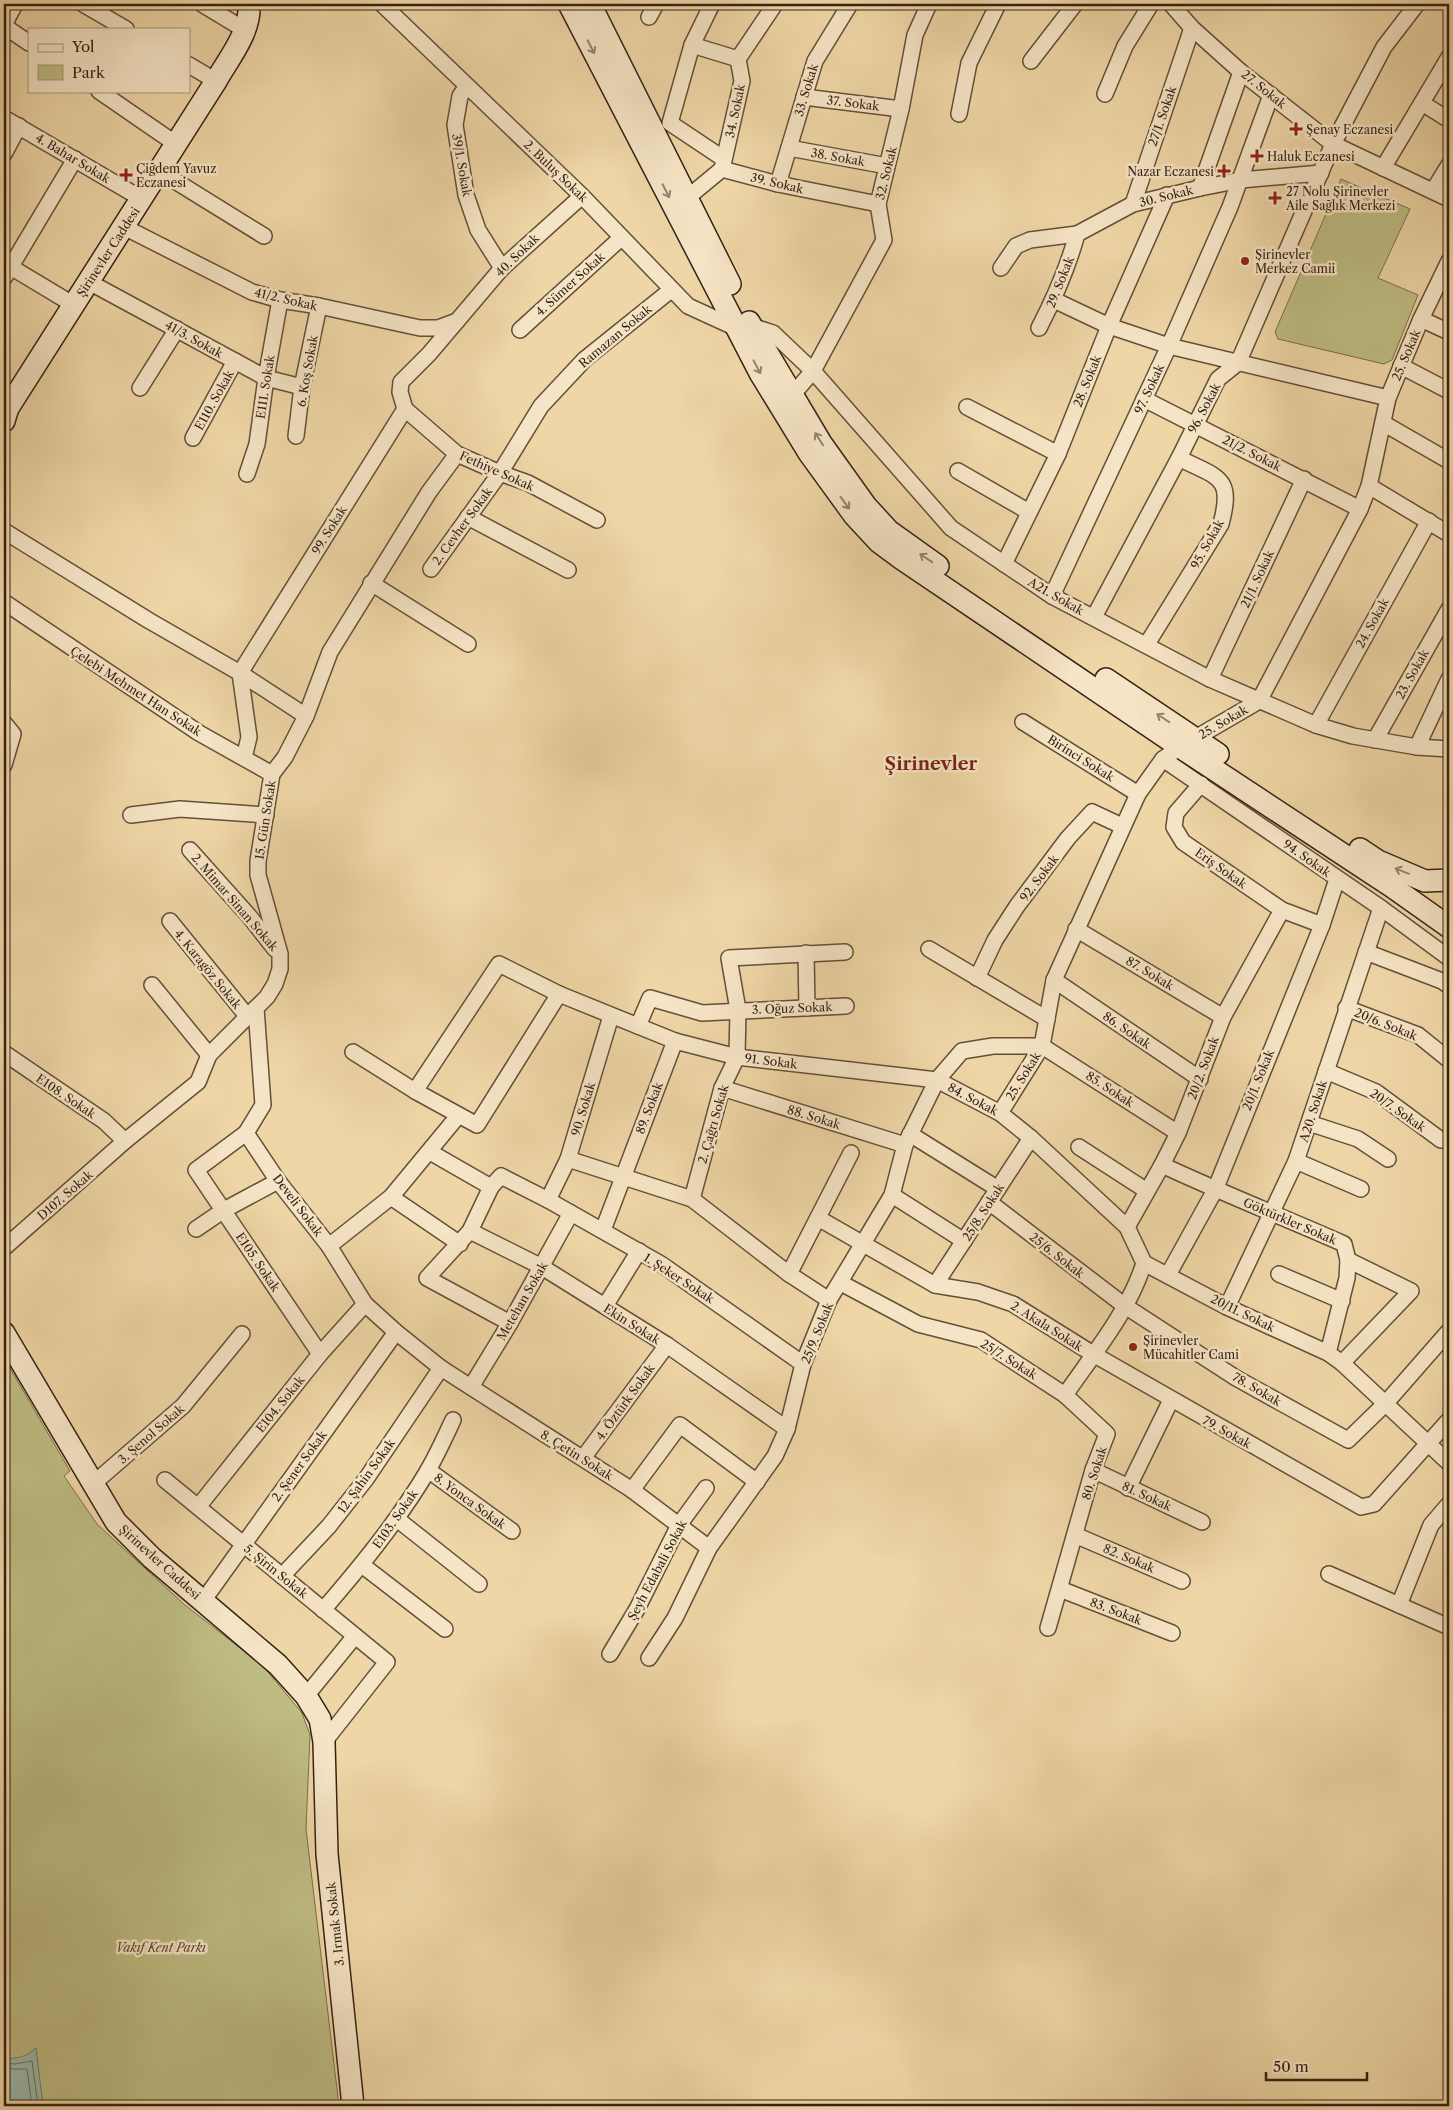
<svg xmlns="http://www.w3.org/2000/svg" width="1453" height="2110" viewBox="0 0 1453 2110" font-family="'Libre Caslon Text',serif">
  <rect width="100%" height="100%" fill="#efd6a6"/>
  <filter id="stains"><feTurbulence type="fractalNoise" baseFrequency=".004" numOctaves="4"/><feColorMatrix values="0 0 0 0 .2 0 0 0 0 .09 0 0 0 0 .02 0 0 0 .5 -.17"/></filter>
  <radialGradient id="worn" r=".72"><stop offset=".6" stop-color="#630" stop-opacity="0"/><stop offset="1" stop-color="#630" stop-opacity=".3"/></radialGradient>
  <g fill="#bebc83" stroke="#7a6f4c">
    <polygon points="1341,179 1410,209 1378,278 1418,295 1392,360 1384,364 1278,339 1275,332"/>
    <polygon points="4,1358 70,1471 64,1476 97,1524 185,1605 263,1666 302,1713 310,1735 306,1829 339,2106 4,2106"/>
  </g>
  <path fill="#9ab9ab" stroke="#727d6f" d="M 36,2048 L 43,2106 L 4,2106 L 4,2058 C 18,2059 26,2057 36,2048 Z"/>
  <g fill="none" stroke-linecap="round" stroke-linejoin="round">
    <g stroke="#686e60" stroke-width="1">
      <polyline points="4,2063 15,2064 32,2061 38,2106"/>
      <polyline points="4,2069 27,2069 32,2106"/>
    </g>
    <g stroke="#644f38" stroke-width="18">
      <g id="minor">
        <polyline points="83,4 126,29"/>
        <polyline points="202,4 245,30"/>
        <polyline points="382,4 582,196 688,306 736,328 751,326 773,333 813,371 951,528 1052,596 1210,679 1316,725 1353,736 1417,747 1449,749"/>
        <polyline points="712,4 692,45 738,59"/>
        <polyline points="1171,4 1192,28 1241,72 1333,144 1449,199"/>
        <polyline points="649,17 656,4"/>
        <polyline points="4,25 15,4"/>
        <polyline points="4,26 29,43"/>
        <polyline points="692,45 670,123 724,159"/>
        <polyline points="1031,61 1075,4"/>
        <polyline points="189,65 216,81"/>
        <polyline points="467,86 460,96 455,125 466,195 478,230 502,268"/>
        <polyline points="99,91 176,144"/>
        <polyline points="1105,94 1125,46 1151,4"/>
        <polyline points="804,97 901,109"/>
        <polyline points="1422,103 1449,120"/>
        <polyline points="959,114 969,63 998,4"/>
        <polyline points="4,118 142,199"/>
        <polyline points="789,148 887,166"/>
        <polyline points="4,154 19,126"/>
        <polyline points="1383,168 1449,57"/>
        <polyline points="722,169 742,81 738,59 775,4"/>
        <polyline points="159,171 264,236"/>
        <polyline points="778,184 815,61 850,4"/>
        <polyline points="1200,188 1241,72"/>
        <polyline points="1433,191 1449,165"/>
        <polyline points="687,198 722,169 778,184 878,204"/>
        <polyline points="1133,204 1192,28"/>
        <polyline points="124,227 252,292 280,300 319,306 420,328 438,328 457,321"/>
        <polyline points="4,263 74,305"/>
        <polyline points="1001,268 1016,246 1030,240 1077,234 1133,204 1200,188 1241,180 1321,173"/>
        <polyline points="4,278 75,159"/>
        <polyline points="89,282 266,378 302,387"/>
        <polyline points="1054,300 1109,326 1169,346 1388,398"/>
        <polyline points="1421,319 1449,332"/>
        <path d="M 1039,328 C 1055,297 1068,267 1077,234"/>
        <polyline points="520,330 621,238"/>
        <polyline points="1401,366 1449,391"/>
        <polyline points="140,388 177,329"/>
        <polyline points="1144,399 1360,509"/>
        <polyline points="787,401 813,371 884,240 878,204 901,109 915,35 929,4"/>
        <polyline points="967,407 1058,454"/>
        <polyline points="405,409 457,454 500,473 528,483 597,520"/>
        <polyline points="1383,423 1449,461"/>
        <polyline points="296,436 302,387 319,306"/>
        <polyline points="193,438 235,361"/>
        <polyline points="958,471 1029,512"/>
        <polyline points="247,474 257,444 266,378 280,300"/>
        <polyline points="1369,486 1449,534"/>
        <polyline points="468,517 568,570"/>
        <polyline points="4,531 148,620 240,673 306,716"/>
        <polyline points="1004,564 1058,454 1109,326 1167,195"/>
        <polyline points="431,569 500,473 541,406 585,359 671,290"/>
        <polyline points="371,583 468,644"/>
        <polyline points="1052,596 1169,346 1230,207 1271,95"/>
        <polyline points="4,602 199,733 272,774"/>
        <polyline points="1094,617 1179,458 1218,379 1238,363 1333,144 1384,47 1417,4"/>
        <path d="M 1147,644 L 1221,524 C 1234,475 1217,478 1179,458"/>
        <polyline points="1210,679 1304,479"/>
        <polyline points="1023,722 1138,794"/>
        <polyline points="4,723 13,734 4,765"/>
        <polyline points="1316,725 1429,521"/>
        <polyline points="1375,740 1449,609"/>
        <polyline points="1417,747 1449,679"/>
        <polyline points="244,758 249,737 240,673 405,409 400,392 401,382 429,354 502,268 582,196"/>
        <polyline points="1163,759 1381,908 1449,958"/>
        <polyline points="1201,784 1176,813 1174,827 1183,842 1282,910 1322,925"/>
        <polyline points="131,815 180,809 266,815"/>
        <polyline points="190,850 249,916 275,949"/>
        <polyline points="170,921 247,1016"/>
        <polyline points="1076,929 1223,1017"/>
        <polyline points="929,949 1047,1019"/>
        <polyline points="1366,952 1442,981 1449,986"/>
        <polyline points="806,953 807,1008"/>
        <polyline points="977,978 995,940 1017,906 1068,838 1092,812 1122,826"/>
        <polyline points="1054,980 1200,1079"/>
        <polyline points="152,985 209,1055"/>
        <polyline points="256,1008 263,1105 246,1133 278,1181 329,1246 365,1304 396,1332 441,1368 632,1490 709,1548"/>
        <polyline points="1346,1008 1418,1035 1449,1060"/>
        <polyline points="638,1026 650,998 702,1013 846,1006"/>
        <polyline points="1042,1046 1178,1133"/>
        <polyline points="353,1052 415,1091 477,1125 559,994"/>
        <polyline points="4,1053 104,1121 125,1141"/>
        <polyline points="1326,1071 1376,1092 1441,1140"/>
        <polyline points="722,1088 905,1145"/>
        <polyline points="415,1091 499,964 559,994 675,1041 737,1057 937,1080 1000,1113 1031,1138 1127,1227 1144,1263"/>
        <polyline points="1000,1113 1042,1046 1054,980 1138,794 1163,759 1180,747 1259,701 1360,509 1369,486 1388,398 1421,319 1449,261"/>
        <polyline points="1309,1123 1358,1139 1388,1159"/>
        <polyline points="246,1133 196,1170 320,1354"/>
        <polyline points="910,1134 998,1189"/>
        <polyline points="1079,1147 1147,1191"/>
        <polyline points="430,1152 491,1187 501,1176 548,1200 661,1264 803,1364"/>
        <polyline points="568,1159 692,1199 789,1274 829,1300"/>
        <polyline points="1296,1161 1361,1189"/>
        <path d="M 1162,1165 C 1222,1193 1283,1217 1344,1244 L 1348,1260 L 1347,1278 L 1328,1353"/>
        <polyline points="491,1187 470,1231 427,1278 510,1323"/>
        <polyline points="892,1195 964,1241"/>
        <polyline points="391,1197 460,1244"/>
        <polyline points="692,1199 722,1088 737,1057 738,1010 729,958 845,952"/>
        <polyline points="548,1200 568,1159 611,1016"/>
        <polyline points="989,1202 1125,1306 1236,1378 1348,1440 1385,1404 1449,1331"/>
        <polyline points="818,1218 935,1285 978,1292 1013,1304 1093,1354 1361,1507 1374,1504 1449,1420"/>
        <polyline points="1127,1227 1162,1165 1178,1133 1223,1017 1282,910"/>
        <polyline points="196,1229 224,1210 278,1181"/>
        <polyline points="603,1230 675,1041"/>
        <polyline points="470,1231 542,1267 667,1345 787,1429"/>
        <polyline points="329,1246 391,1197 458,1116"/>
        <polyline points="4,1248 125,1141 198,1082 209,1055 267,997 275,984 280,969 280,954 258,875 258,861 272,774 285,757 306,716 330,652 429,492 457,454"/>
        <polyline points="1144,1263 1227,1307 1328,1353 1342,1363 1449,1463"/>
        <polyline points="789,1274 851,1153"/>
        <polyline points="1279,1274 1342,1301"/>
        <polyline points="1168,1275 1215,1190 1322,925 1337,879"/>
        <polyline points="841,1283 918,1324 981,1340 1065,1395"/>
        <polyline points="935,1285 1031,1138"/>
        <polyline points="605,1306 639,1251"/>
        <polyline points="1227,1307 1296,1161 1381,908"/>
        <polyline points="1342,1363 1411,1291 1348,1260"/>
        <polyline points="471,1387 510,1323 571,1213"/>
        <polyline points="583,1458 667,1345"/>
        <polyline points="428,1470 512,1531"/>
        <polyline points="1093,1470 1202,1522"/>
        <polyline points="165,1480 387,1662 324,1742"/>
        <polyline points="94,1483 183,1406 242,1334"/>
        <polyline points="1128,1488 1171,1400"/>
        <polyline points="632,1490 680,1425 757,1482"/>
        <polyline points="198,1507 320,1354 365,1304"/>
        <polyline points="397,1519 479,1584"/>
        <polyline points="1075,1535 1182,1581"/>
        <polyline points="362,1565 445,1629"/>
        <polyline points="1329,1574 1449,1627"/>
        <polyline points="282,1576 329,1526 366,1479 441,1368"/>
        <polyline points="1060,1589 1172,1633"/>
        <polyline points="203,1601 396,1332"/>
        <polyline points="1399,1605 1431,1525 1449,1504"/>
        <path d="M 323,1610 C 361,1566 397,1522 427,1472 C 437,1455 445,1437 453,1420"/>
        <path d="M 1048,1628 L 1093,1470 L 1107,1434 L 1065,1395 C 1094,1353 1129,1311 1144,1263"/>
        <polyline points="610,1654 637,1609 679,1525 706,1488"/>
        <polyline points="649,1658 675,1618 709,1548 775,1456 787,1429 803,1364 829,1300 892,1195 905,1145 937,1080 962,1051 993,1046 1042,1046"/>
        <polyline points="306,1696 355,1636"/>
      </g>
    </g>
    <g stroke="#352214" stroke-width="24">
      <g id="secondary">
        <polyline points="569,4 760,373 809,453 854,515 879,542 902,559 1180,747 1391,886 1449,927"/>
        <polyline points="590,4 730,284"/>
        <polyline points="749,322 821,443 866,506 889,531 938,566"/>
        <path d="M 4,421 L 8,408 L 216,81 C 229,58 251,32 249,4"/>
        <polyline points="1106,679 1218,754"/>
        <polyline points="1360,849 1378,861 1425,881 1449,880"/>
        <polyline points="4,1333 116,1522 152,1558 278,1665 306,1696 320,1719 324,1742 327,1854 353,2106"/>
      </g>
    </g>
    <use href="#minor" stroke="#f5e4c5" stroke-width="15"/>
    <use href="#secondary" stroke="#f5e4c5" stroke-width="21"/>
  </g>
  <defs><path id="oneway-shaft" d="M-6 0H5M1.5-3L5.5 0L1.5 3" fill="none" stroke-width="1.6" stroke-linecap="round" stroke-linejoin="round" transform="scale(1.25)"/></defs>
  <g stroke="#95836c">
    <use href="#oneway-shaft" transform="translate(591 47) rotate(63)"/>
    <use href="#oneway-shaft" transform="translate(666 191) rotate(63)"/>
    <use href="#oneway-shaft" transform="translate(757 367) rotate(62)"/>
    <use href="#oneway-shaft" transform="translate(819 439) rotate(-123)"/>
    <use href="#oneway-shaft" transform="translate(845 503) rotate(54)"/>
    <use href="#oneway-shaft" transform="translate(926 558) rotate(-146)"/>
    <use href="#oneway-shaft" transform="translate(1163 718) rotate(-146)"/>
    <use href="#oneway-shaft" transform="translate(1402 871) rotate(-158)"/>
  </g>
  <g fill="#8f2418" stroke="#f5e4c5" stroke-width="2">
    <path d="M1293.5 121.5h5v5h5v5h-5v5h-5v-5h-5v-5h5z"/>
    <path d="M1254.5 148.5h5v5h5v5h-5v5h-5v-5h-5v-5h5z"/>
    <path d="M1221.5 163.5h5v5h5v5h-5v5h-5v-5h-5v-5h5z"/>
    <path d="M123.5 167.5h5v5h5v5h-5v5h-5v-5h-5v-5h5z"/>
    <path d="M1272.5 190.5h5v5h5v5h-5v5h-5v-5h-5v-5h5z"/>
    <circle cx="1245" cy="261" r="5"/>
    <circle cx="1133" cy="1347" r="5"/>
  </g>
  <g text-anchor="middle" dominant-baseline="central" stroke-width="5" stroke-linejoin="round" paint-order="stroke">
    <g font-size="12" fill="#352214" stroke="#f5e4c5">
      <text transform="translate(1264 89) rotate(39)">27. Sokak</text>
      <text transform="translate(806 90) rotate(-73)">33. Sokak</text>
      <text transform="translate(853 103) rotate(7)">37. Sokak</text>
      <text transform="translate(735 111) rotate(-78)">34. Sokak</text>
      <text transform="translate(1162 116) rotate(-71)">27/1. Sokak</text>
      <text transform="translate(838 157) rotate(10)">38. Sokak</text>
      <text transform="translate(73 158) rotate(31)">4. Bahar Sokak</text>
      <text transform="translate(462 165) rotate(80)">39/1. Sokak</text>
      <text transform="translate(556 171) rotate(44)">2. Buluş Sokak</text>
      <text transform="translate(886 173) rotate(-76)">32. Sokak</text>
      <text transform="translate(777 183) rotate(13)">39. Sokak</text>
      <text transform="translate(1166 196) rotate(-14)">30. Sokak</text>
      <text transform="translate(108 252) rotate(-57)">Şirinevler Caddesi</text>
      <text transform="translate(517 255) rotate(-44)">40. Sokak</text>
      <text transform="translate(1060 282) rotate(-68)">29. Sokak</text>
      <text transform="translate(570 284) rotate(-42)">4. Sümer Sokak</text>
      <text transform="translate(286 299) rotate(13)">41/2. Sokak</text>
      <text transform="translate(615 336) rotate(-40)">Ramazan Sokak</text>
      <text transform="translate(194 339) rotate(29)">41/3. Sokak</text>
      <text transform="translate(1406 355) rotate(-67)">25. Sokak</text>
      <text transform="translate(307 371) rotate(-80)">6. Koş Sokak</text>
      <text transform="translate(1087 381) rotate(-68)">28. Sokak</text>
      <text transform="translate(265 387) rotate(-81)">E111. Sokak</text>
      <text transform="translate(1149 389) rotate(-65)">97. Sokak</text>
      <text transform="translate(214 400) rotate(-61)">E110. Sokak</text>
      <text transform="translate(1204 408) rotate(-62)">96. Sokak</text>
      <text transform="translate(1252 453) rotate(27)">21/2. Sokak</text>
      <text transform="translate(497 471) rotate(24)">Fethiye Sokak</text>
      <text transform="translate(462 526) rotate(-54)">2. Cevher Sokak</text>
      <text transform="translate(329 530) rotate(-58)">99. Sokak</text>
      <text transform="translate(1207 544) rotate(-61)">95. Sokak</text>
      <text transform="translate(1257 579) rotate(-65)">21/1. Sokak</text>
      <text transform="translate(1056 596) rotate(30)">A21. Sokak</text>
      <text transform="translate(1372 623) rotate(-61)">24. Sokak</text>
      <text transform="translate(1412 674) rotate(-61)">23. Sokak</text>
      <text transform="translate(136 691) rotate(33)">Çelebi Mehmet Han Sokak</text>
      <text transform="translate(1223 722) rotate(-30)">25. Sokak</text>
      <text transform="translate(1081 758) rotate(32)">Birinci Sokak</text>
      <text transform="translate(265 820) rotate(-81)">15. Gün Sokak</text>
      <text transform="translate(1307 858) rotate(35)">94. Sokak</text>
      <text transform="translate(1221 868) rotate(35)">Eriş Sokak</text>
      <text transform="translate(1039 878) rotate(-53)">92. Sokak</text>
      <text transform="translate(235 902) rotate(49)">2. Mimar Sinan Sokak</text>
      <text transform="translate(208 969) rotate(51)">4. Karagöz Sokak</text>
      <text transform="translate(1150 973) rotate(31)">87. Sokak</text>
      <text transform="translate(792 1008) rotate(-2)">3. Oğuz Sokak</text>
      <text transform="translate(1386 1024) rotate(22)">20/6. Sokak</text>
      <text transform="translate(1127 1030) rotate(34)">86. Sokak</text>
      <text transform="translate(771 1061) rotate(7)">91. Sokak</text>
      <text transform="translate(1203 1068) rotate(-69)">20/2. Sokak</text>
      <text transform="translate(1023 1076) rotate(-58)">25. Sokak</text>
      <text transform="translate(1258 1080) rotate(-68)">20/1. Sokak</text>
      <text transform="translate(1110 1089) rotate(33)">85. Sokak</text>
      <text transform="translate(66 1096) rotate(34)">E108. Sokak</text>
      <text transform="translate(973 1099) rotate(28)">84. Sokak</text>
      <text transform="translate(649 1108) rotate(-69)">89. Sokak</text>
      <text transform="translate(583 1109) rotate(-73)">90. Sokak</text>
      <text transform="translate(1398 1110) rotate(35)">20/7. Sokak</text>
      <text transform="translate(1313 1111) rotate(-72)">A20. Sokak</text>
      <text transform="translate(814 1117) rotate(17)">88. Sokak</text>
      <text transform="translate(713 1124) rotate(-74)">2. Çağrı Sokak</text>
      <text transform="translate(65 1195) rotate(-41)">D107. Sokak</text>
      <text transform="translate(298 1205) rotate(53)">Develi Sokak</text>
      <text transform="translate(983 1212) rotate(-57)">25/8. Sokak</text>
      <text transform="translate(1290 1221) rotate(23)">Göktürkler Sokak</text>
      <text transform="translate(1057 1255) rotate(38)">25/6. Sokak</text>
      <text transform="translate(258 1262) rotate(56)">E105. Sokak</text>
      <text transform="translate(679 1278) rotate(33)">1. Şeker Sokak</text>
      <text transform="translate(522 1301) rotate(-60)">Metehan Sokak</text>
      <text transform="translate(1243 1313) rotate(26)">20/11. Sokak</text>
      <text transform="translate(632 1324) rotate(32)">Ekin Sokak</text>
      <text transform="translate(1047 1326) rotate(32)">2. Akala Sokak</text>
      <text transform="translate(817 1333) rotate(-68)">25/9. Sokak</text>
      <text transform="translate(1009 1359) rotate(32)">25/7. Sokak</text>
      <text transform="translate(1257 1389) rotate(30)">78. Sokak</text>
      <text transform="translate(625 1402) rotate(-54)">4. Öztürk Sokak</text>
      <text transform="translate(280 1404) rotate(-51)">E104. Sokak</text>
      <text transform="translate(1227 1432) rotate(29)">79. Sokak</text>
      <text transform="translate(151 1434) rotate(-41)">3. Şenol Sokak</text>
      <text transform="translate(577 1455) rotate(32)">8. Çetin Sokak</text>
      <text transform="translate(299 1466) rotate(-54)">2. Şener Sokak</text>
      <text transform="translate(1094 1473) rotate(-72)">80. Sokak</text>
      <text transform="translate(366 1476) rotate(-54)">12. Şahin Sokak</text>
      <text transform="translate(1147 1496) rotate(25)">81. Sokak</text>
      <text transform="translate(470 1501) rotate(36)">8. Yonca Sokak</text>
      <text transform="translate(395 1519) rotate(-55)">E103. Sokak</text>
      <text transform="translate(1129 1558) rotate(23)">82. Sokak</text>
      <text transform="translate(160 1562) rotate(42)">Şirinevler Caddesi</text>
      <text transform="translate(657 1570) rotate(-62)">Şeyh Edabali Sokak</text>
      <text transform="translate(276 1571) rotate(39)">5. Şirin Sokak</text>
      <text transform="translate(1116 1611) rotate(21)">83. Sokak</text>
      <text transform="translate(335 1924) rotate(-96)">3. Irmak Sokak</text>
    </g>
    <g font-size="12" fill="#352214" stroke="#f5e4c5" text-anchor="start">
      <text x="1306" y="129">Şenay Eczanesi</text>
      <text x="1267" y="156">Haluk Eczanesi</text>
      <text x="136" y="168">Çiğdem Yavuz<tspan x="136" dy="14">Eczanesi</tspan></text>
      <text x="1214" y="171" text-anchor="end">Nazar Eczanesi</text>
      <text x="1286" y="191">27 Nolu Şirinevler<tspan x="1286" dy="14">Aile Sağlık Merkezi</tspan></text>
      <text x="1255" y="254">Şirinevler<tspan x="1255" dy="14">Merkez Camii</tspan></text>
      <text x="1143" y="1340">Şirinevler<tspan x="1143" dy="14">Mücahitler Cami</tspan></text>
    </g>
    <g font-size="12" font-style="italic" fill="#574830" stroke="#f5e4c5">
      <text x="161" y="1947">Vakıf Kent Parkı</text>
    </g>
    <g font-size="18" font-weight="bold" fill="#7a1f14" stroke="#f5e4c5">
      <text x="931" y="764">Şirinevler</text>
    </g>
  </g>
  <rect width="1453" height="2110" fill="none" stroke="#efd6a6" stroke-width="20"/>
  <rect x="5" y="5" width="1443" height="2100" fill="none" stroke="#352214" stroke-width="2.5"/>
  <rect x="10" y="10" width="1433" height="2090" fill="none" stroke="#352214"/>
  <rect x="28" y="28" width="162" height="65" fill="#f5e4c5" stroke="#a8967e"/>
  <rect x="38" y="44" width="25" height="8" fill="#f5e4c5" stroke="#a8967e"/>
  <text x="72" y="52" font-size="15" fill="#352214">Yol</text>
  <rect x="38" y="65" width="25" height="15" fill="#bebc83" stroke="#a8967e"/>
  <text x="72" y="78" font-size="15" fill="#352214">Park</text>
  <path d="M1266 2072v8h101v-8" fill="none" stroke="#352214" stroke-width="2.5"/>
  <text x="1273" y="2072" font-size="15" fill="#352214" stroke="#f5e4c5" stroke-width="4" paint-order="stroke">50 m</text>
  <rect width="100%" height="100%" filter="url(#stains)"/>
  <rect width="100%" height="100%" fill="url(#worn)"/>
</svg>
